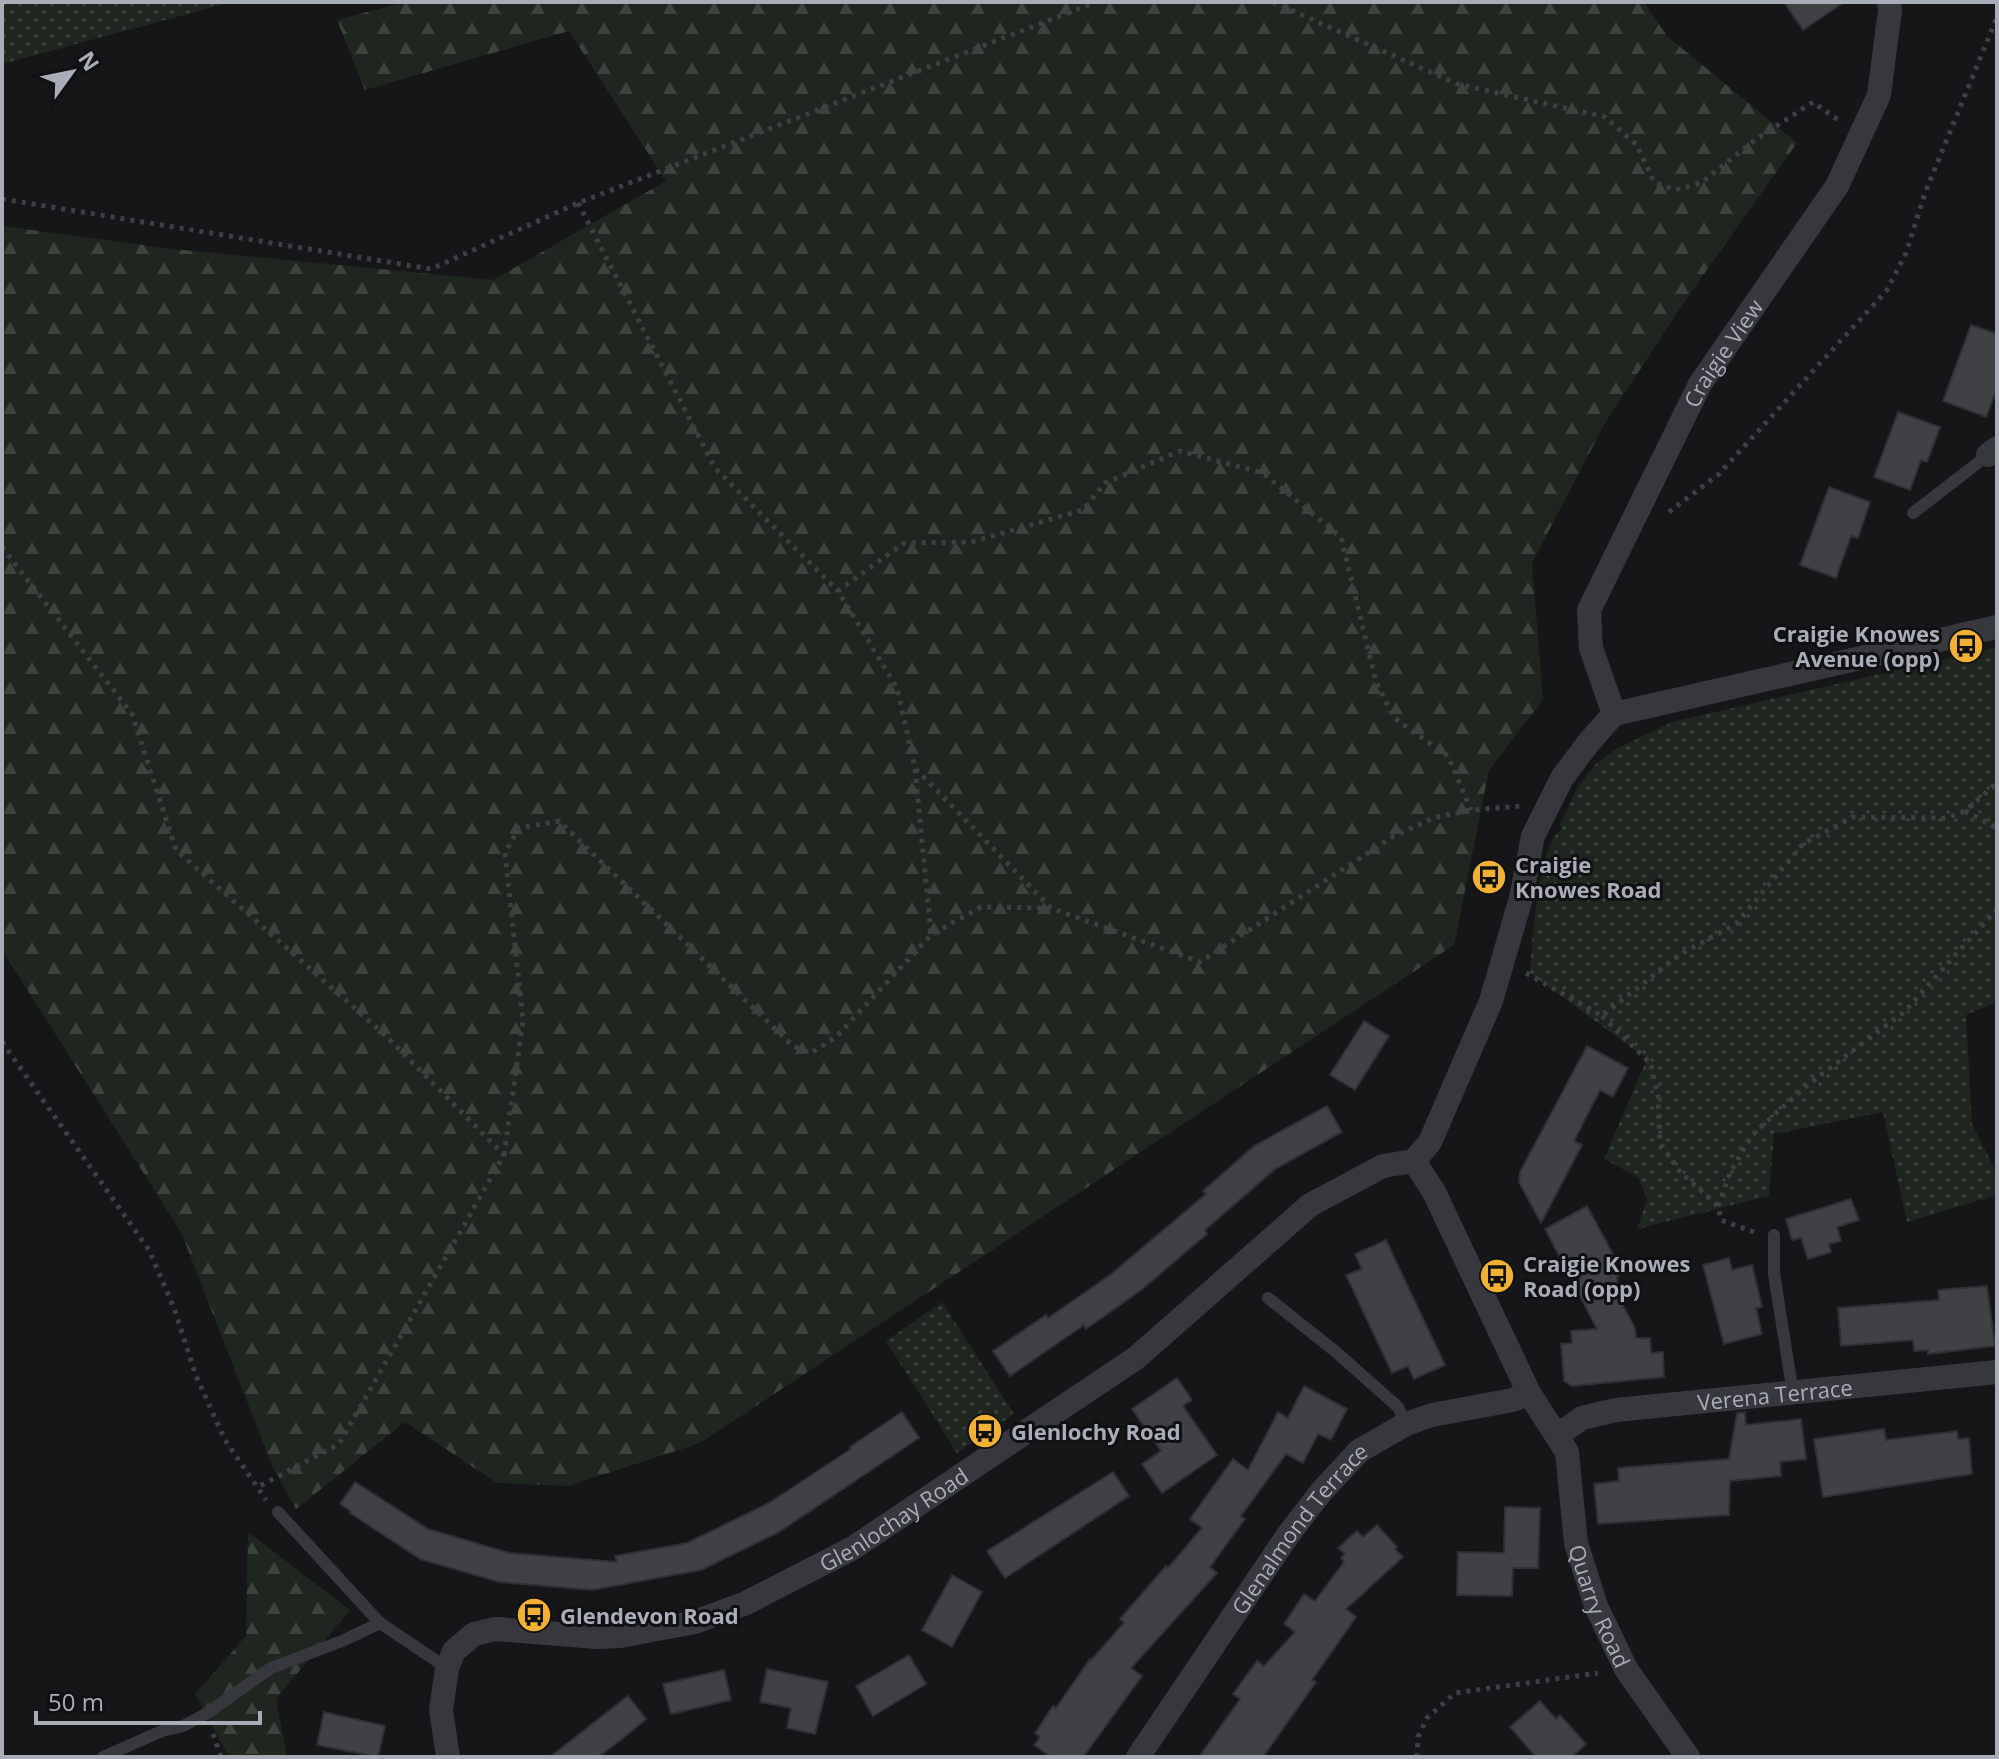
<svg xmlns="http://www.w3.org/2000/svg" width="1999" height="1759" viewBox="0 0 1999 1759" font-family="'Open Sans',sans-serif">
  <defs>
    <pattern id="grass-dots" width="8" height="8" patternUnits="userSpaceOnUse" patternTransform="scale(2)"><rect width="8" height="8" fill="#1e261f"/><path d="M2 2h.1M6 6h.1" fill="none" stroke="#3c433d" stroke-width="1.8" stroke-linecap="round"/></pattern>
    <pattern id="forest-firs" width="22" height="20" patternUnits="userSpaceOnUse" patternTransform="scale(2)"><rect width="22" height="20" fill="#1e261f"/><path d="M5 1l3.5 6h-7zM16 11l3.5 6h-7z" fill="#3c433d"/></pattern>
  </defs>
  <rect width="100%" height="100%" fill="#161618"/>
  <g fill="url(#grass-dots)">
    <polygon points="2,2 232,2 2,64"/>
    <path d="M 1997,647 L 1997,1002 L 1966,1015 L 1972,1124 L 1997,1174 L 1997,1195 L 1907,1222 L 1883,1112 L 1774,1134 L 1769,1196 L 1637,1229 L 1647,1200 L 1639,1178 L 1604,1159 L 1647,1059 L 1530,973 C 1532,946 1538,842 1562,829 L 1560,825 L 1577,788 L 1595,765 L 1616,749 L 1672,722 Z"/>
    <polygon points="942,1302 1014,1414 957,1453 886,1341"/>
  </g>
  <g fill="url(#forest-firs)">
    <polygon points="405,2 1644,2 1667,36 1797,143 1682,305 1604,425 1532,563 1543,700 1489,770 1454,945 700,1443 568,1486 497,1483 405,1422 296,1509 273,1468 181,1232 2,950 2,226 173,249 493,280 666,181 569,31 365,90 337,20"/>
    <polygon points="248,1532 350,1610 276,1699 287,1757 229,1757 195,1694 246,1636"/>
  </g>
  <g fill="#404145" stroke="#303034" stroke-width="2">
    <polygon points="1784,2 1844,2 1803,30"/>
    <polygon points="1971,325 1997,334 1997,388 1986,417 1943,401"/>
    <polygon points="1898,412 1940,427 1927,462 1921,460 1910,490 1874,477"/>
    <polygon points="1829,487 1870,502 1858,538 1851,536 1836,578 1800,565"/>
    <polygon points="1364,1021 1389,1036 1355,1090 1330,1075"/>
    <polygon points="1587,1046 1628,1068 1613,1097 1600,1090 1574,1141 1582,1145 1541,1223 1519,1182 1520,1172"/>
    <polygon points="1327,1106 1342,1132 1275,1169 1205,1230 1207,1234 1140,1291 1086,1329 1084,1325 1010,1376 993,1351 1046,1315 1048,1318 1110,1275 1206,1194 1203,1191 1254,1146"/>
    <polygon points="1851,1199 1859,1220 1837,1227 1841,1241 1829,1244 1831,1252 1808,1259 1801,1238 1792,1240 1786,1219"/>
    <polygon points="1587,1206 1623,1273 1617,1276 1619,1298 1635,1328 1636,1338 1650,1338 1651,1353 1663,1352 1664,1377 1572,1386 1564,1381 1561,1344 1572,1343 1571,1331 1597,1329 1545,1229"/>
    <polygon points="1386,1240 1445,1365 1414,1379 1408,1366 1392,1373 1346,1275 1362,1269 1355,1254"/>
    <polygon points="1729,1258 1732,1270 1752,1265 1762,1307 1756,1308 1762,1334 1724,1344 1703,1265"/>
    <polygon points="1987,1286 1995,1346 1928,1354 1928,1350 1914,1351 1913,1340 1841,1346 1838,1308 1939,1300 1938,1290"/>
    <polygon points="1177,1378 1192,1400 1183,1406 1217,1455 1162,1493 1142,1464 1161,1451 1132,1409"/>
    <polygon points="1304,1386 1347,1409 1331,1440 1318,1434 1303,1463 1286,1454 1241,1516 1245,1519 1210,1567 1217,1573 1131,1668 1142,1676 1083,1757 1051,1757 1034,1745 1040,1737 1035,1733 1053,1706 1056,1708 1090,1659 1091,1660 1124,1623 1120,1619 1166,1566 1168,1568 1202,1528 1190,1519 1233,1459 1248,1470 1278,1412 1288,1418"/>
    <polygon points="902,1412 919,1438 779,1532 701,1570 592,1590 499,1582 420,1559 350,1513 351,1511 340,1504 355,1482 428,1529 510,1553 617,1562 615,1556 687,1543 769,1503 851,1449 850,1447"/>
    <polygon points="1745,1412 1746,1425 1801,1419 1806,1459 1780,1462 1781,1476 1730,1481 1729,1515 1598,1524 1594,1484 1619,1481 1618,1468 1729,1459 1737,1413"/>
    <polygon points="1884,1429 1886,1440 1957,1431 1958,1439 1969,1438 1972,1474 1823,1497 1814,1439"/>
    <polygon points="1113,1472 1129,1496 1005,1578 987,1551"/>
    <polygon points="1505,1507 1540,1508 1538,1568 1513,1568 1512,1596 1457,1595 1458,1552 1504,1553"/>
    <polygon points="1377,1525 1397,1547 1395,1549 1403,1557 1346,1609 1356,1617 1312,1680 1316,1682 1263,1757 1199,1757 1240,1699 1233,1694 1257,1661 1264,1666 1295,1632 1284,1624 1304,1594 1315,1601 1344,1562 1341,1558 1345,1554 1338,1548 1357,1531 1363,1537"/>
    <polygon points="952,1575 982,1592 952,1647 922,1630"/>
    <polygon points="909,1655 926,1684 873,1716 856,1686"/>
    <polygon points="767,1669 828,1682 815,1734 787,1728 791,1708 760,1702"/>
    <polygon points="724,1670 731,1700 671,1714 663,1684"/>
    <polygon points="628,1696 646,1719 622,1739 598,1757 550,1757"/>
    <polygon points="1540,1701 1556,1719 1560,1715 1586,1744 1572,1757 1536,1757 1510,1727"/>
    <polygon points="324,1712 385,1726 378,1757 317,1745"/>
  </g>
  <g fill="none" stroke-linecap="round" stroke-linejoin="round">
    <g stroke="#3d3f44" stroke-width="5" stroke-dasharray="4 6" stroke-linecap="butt">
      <polyline points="1273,2 1457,84 1605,117 1637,145 1654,182 1675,190 1701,183 1755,140 1813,102 1838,120"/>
      <polyline points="2,199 431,269 578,203 1096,2"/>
      <polyline points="578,203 715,468 838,591"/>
      <polyline points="1669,512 1719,474 1887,290 1906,253 1925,193 1997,17"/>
      <polyline points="2,547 132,714 176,850 386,1036 504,1155 339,1444 256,1488"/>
      <polyline points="915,769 931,934"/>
      <polyline points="1965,811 1997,828"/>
      <polyline points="1051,908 915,768 897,688 838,591 904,543 971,542 1083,510 1105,483 1180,451 1263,473 1341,537 1376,682 1394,718 1448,756 1471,810"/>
      <polyline points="1526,973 1602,1016 1679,955 1736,924 1803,844 1853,817 1946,818 1965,811 1997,783"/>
      <polyline points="1602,1016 1651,1064 1658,1096 1660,1143 1680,1172 1718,1206 1721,1220 1754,1232"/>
      <polyline points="2,1042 149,1250 174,1308 196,1376 225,1440 266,1500"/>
      <polyline points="504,1155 523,1021 505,853 519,828 559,821 793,1046 811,1053 836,1037 931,935 981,907 1051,908 1200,962 1394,836 1436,817 1471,810 1521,806"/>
      <polyline points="1718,1206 1730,1173 1752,1135 1805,1087 1904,1012 1997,909"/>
      <polyline points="213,1734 221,1757"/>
      <polyline points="1417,1757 1418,1737 1427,1718 1455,1693 1598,1673"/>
    </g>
    <g stroke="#37383d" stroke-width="12">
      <polyline points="1913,513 1988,455"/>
      <polyline points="1774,1235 1774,1274 1793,1393"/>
      <polyline points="1268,1298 1336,1352 1398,1407 1406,1424"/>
      <polyline points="278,1512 380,1623"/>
      <polyline points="103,1757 162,1731 183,1726 206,1714 271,1668 342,1641 380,1623 447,1668"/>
    </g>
    <g stroke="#37383d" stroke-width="24">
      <polyline points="1988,455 1997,448"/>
      <path id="s1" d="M 1614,714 L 1591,648 L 1589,610 L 1700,384 L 1837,186 L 1879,95 L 1890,10 L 1889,2"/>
      <polyline points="1414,1161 1430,1142 1491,1001 1521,898 1533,836 1562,778 1589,742 1614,714 1997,627"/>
      <path id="s2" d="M 1414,1161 L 1434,1192 L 1529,1393 L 1567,1452 L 1576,1543 L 1596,1606 L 1626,1669 L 1688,1757"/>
      <path id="s3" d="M 1558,1435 L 1582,1418 L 1616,1410 L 1997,1372"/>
      <path id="s4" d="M 448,1757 L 441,1710 L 447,1668 L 454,1651 L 474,1634 L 496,1629 L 597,1637 L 620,1636 L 695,1622 L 746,1603 L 853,1548 L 1136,1358 L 1310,1205 L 1383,1166 L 1414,1161"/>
      <path id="s5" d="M 1138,1757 L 1288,1535 L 1321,1492 L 1359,1451 L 1406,1424 L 1432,1415 L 1513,1400 L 1529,1393"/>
    </g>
  </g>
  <defs>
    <g id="bus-disc" transform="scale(1.8)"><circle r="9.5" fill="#f2b134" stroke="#111113"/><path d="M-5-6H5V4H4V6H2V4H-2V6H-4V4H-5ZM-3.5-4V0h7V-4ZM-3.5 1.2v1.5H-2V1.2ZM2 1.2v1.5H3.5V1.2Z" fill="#111"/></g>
  </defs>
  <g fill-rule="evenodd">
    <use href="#bus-disc" x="1966" y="646"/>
    <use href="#bus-disc" x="1489" y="877"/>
    <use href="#bus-disc" x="1497" y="1276"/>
    <use href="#bus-disc" x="985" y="1431"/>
    <use href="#bus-disc" x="534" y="1615"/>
  </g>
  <g text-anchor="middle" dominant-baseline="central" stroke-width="6" stroke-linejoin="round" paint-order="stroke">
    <g font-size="22" fill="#a8adb8" stroke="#111113">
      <text stroke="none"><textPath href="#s1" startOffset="398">Craigie View</textPath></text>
      <text stroke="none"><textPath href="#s3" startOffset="224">Verena Terrace</textPath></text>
      <text stroke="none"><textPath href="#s4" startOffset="582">Glenlochay Road</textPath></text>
      <text stroke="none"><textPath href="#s5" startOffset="280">Glenalmond Terrace</textPath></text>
      <text stroke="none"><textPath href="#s2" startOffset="488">Quarry Road</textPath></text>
    </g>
    <g font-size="22" font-weight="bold" fill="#a8adb8" stroke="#111113" text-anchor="start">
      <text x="1940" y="633" text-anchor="end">Craigie Knowes<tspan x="1940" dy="25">Avenue (opp)</tspan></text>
      <text x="1515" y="864">Craigie<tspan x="1515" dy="25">Knowes Road</tspan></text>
      <text x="1523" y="1263">Craigie Knowes<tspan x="1523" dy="25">Road (opp)</tspan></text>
      <text x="1011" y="1431">Glenlochy Road</text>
      <text x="560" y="1615">Glendevon Road</text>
    </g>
  </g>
  <rect width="1999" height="1759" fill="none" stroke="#a8adb8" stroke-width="8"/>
  <g transform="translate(72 72) rotate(57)" stroke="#111113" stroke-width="6" paint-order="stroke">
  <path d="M0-6L14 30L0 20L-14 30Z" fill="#a8adb8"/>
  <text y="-12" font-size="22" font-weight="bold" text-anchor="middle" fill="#a8adb8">N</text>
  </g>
  <path d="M36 1711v12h224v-12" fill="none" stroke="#a8adb8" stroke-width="4"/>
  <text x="48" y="1711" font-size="24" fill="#a8adb8" stroke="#111113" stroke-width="6" paint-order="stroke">50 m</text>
</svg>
